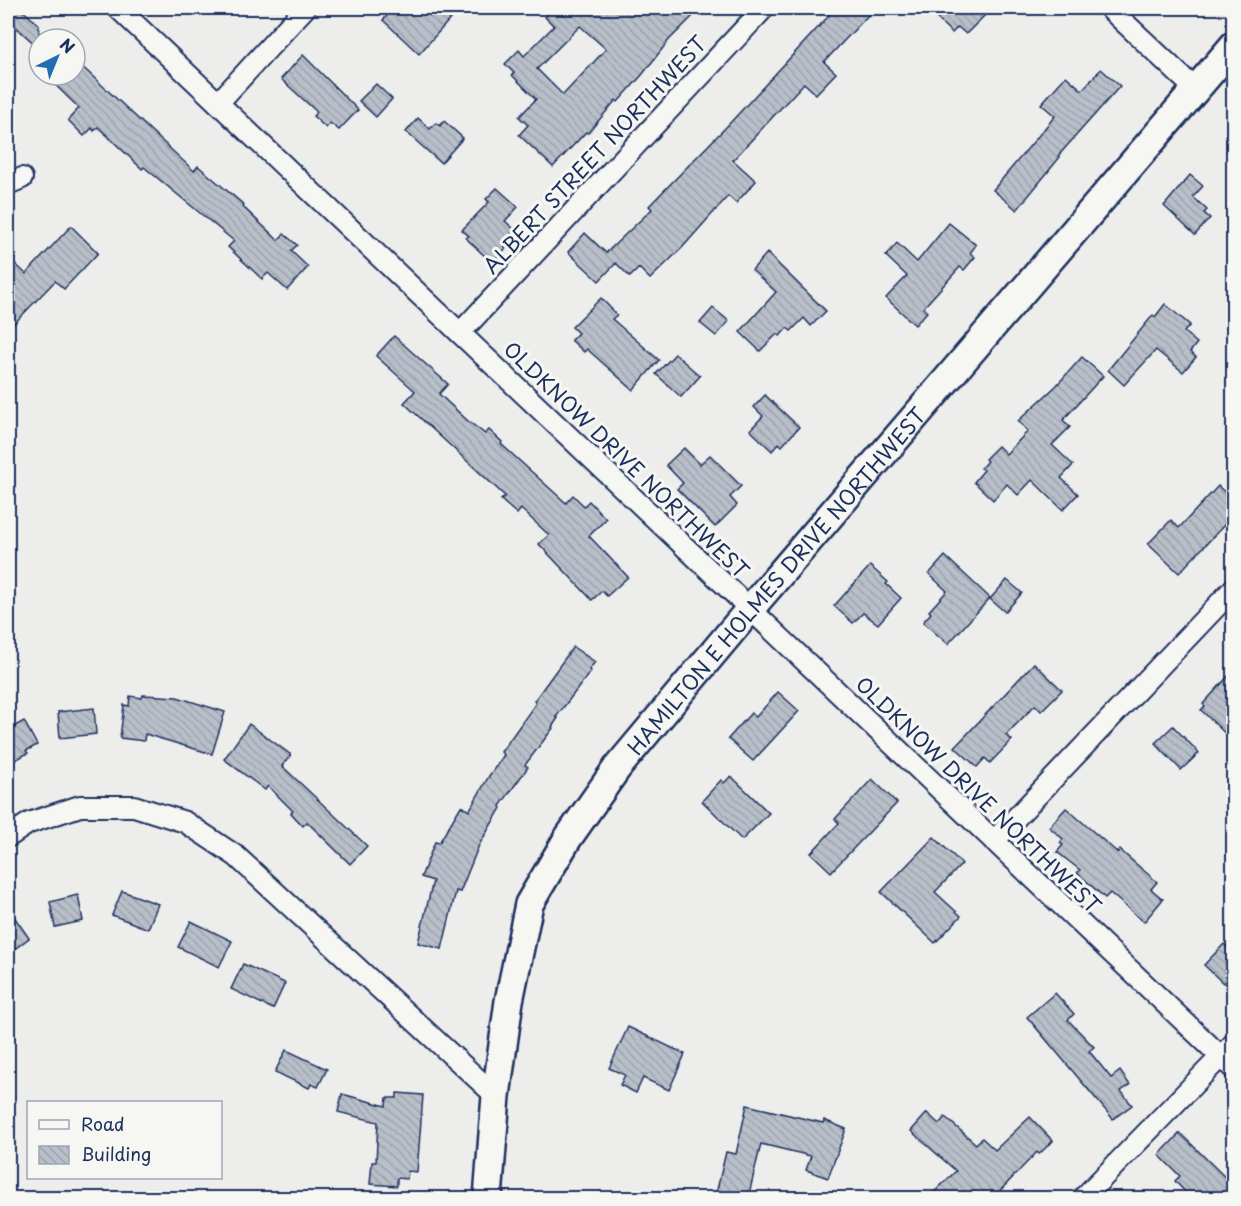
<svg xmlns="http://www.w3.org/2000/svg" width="1241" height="1206" viewBox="0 0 1241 1206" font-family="'Playpen Sans',sans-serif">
  <defs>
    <pattern id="building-back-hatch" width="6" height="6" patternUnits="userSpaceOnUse" patternTransform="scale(1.5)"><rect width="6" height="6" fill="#b9bfc8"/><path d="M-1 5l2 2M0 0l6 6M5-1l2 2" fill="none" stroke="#9ea4ae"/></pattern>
  </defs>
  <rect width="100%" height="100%" fill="#edeeec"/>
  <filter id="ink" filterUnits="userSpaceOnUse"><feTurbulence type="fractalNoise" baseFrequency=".0167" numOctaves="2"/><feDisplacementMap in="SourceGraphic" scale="12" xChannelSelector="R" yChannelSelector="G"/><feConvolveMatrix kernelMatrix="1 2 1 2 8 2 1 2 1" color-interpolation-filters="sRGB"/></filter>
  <g filter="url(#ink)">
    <g fill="url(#building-back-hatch)" stroke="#1b2f5e" stroke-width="1.5" fill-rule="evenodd">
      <polygon points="8,8 20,8 39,25 39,48 8,20"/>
      <polygon points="394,8 460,8 419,54 383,20"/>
      <path d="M 554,8 L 701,8 L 669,40 L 642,75 L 618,102 L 616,100 L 588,133 L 586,132 L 553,167 L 519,135 L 528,125 L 519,117 L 536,99 L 512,75 L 514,73 L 505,64 L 519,50 L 524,56 L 554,26 L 545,17 ZM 580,26 L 606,49 L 563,95 L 537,69 Z"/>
      <polygon points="836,8 875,8 824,62 836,73 816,94 804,83 733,160 756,181 736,203 728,196 682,248 650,279 639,268 630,277 616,263 599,281 568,252 585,233 606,253 652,209 649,206 729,124"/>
      <polygon points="926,8 992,8 966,34 958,27 952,33"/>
      <polygon points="303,55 358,110 339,130 330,123 326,128 313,116 317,112 281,79"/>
      <polygon points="75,60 194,171 198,166 244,205 243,207 278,240 284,234 297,245 291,251 308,267 287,290 268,273 262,279 228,247 234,241 144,167 142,169 98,127 94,131 92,128 84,136 68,120 79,108 45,75 75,75"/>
      <polygon points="1101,69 1120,86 1058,156 1060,157 1017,210 993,190 1055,116 1041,104 1066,76 1082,90"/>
      <polygon points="376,84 392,99 376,117 359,101"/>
      <polygon points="418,118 430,129 436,123 440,126 444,121 463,138 441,163 406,132"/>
      <polygon points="1190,175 1203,186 1193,197 1207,210 1204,213 1210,218 1195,235 1164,206"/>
      <polygon points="497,188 518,207 505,221 515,230 502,243 506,248 492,263 466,238 469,236 462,230 489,202 486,199"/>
      <polygon points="949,223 976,245 970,253 975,257 964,270 960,267 923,308 927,312 915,325 886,298 907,276 886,256 897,243 917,262"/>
      <polygon points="71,226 98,253 64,289 55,281 8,330 8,257 26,274"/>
      <polygon points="767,253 826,311 811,326 804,318 791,331 787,328 780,336 777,334 760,351 740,332 776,292 752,270"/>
      <polygon points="601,298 617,315 612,319 659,360 633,390 587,349 584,352 571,340 578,333 572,327"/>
      <polygon points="1165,304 1190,325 1184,332 1197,343 1190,352 1196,357 1183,372 1156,350 1124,385 1108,370 1153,315 1155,317"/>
      <polygon points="713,308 729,321 716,336 700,323"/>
      <polygon points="394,336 448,384 439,394 467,420 485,434 489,430 502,442 501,444 566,503 573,495 584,506 589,501 606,519 589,536 628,577 607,596 602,591 592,600 539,544 549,535 521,509 517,514 501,500 505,496 404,403 415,391 376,356"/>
      <polygon points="675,354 700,376 681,397 656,374"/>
      <polygon points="1082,357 1103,376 1063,420 1070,427 1052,445 1073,465 1061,478 1078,494 1063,510 1032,480 1018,495 1007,484 993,500 974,482 984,470 981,468 987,461 985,459 998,446 1006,454 1028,431 1018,421 1056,386"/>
      <polygon points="765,395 799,427 782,446 779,443 772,451 750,430 763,416 754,407"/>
      <polygon points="684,448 700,464 710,455 741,486 730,497 737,505 715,527 677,489 683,483 666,465"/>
      <polygon points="1218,486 1233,500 1233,509 1225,518 1228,521 1179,573 1148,544 1171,520 1179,528"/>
      <polygon points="945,556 990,598 948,644 923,622 931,613 929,611 947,591 929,574"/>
      <polygon points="870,566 888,582 886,584 901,598 878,624 863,613 853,623 834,606"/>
      <polygon points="1007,580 1022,593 1005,612 990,599"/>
      <polygon points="573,647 595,662 589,670 591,671 556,717 558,718 552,727 553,728 525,765 528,767 500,806 501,808 479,845 460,892 456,891 442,949 418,943 433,881 421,877 435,842 439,843 461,806 469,811 489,776 504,755 501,752 536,703 534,701"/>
      <polygon points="1034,663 1062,690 1041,711 1035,705 1006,735 1012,740 990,763 985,758 977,767 955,747"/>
      <polygon points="1233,671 1233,741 1201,710 1205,706 1203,704"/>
      <polygon points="778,692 799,711 753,761 728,739 751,713 756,717"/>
      <polygon points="143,695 177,697 225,712 212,754 145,734 144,741 120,738 124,705 129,706 130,696 142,698"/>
      <polygon points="94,708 96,734 60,738 58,712"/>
      <polygon points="24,721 37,745 26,751 28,753 8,764 8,730"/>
      <polygon points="249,724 291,755 282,766 367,846 350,864 307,822 303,826 291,813 293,811 268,786 265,790 224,759"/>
      <polygon points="1173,726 1199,753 1181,770 1155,743"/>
      <polygon points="731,776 769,813 742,840 702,801 721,780 724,783"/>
      <polygon points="872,779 897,803 831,872 811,853 839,823 835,819"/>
      <polygon points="1066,808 1118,853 1120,850 1157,882 1151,889 1163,899 1144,922 1110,893 1105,898 1077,873 1080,870 1057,852 1063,845 1060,843 1063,839 1049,827"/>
      <polygon points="934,837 962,864 935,892 961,916 935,943 881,892"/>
      <polygon points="122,891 158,904 148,929 112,915"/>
      <polygon points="78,895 83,921 55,927 50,902"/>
      <polygon points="8,908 29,938 8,954"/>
      <polygon points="191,921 232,941 219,967 178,947"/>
      <polygon points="1224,944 1233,953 1233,973 1223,983 1204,965"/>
      <polygon points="243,964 285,983 273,1009 231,989"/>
      <polygon points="1055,993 1074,1014 1068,1020 1094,1047 1089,1051 1111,1078 1120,1071 1130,1085 1121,1091 1132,1105 1113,1119 1027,1017"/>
      <polygon points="628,1027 685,1054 669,1090 643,1078 636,1093 620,1085 625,1075 609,1068"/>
      <polygon points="286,1050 327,1069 318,1087 311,1084 309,1088 275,1072"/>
      <polygon points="397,1093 423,1095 417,1172 408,1171 407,1179 397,1178 397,1186 370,1184 372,1162 376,1162 378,1122 338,1112 342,1094 386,1106 387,1098 397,1098"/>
      <polygon points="747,1105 823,1123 824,1120 846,1129 828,1178 806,1170 811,1156 761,1144 748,1198 715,1198 726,1152 736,1154"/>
      <polygon points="927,1113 939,1124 945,1117 976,1144 982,1138 995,1150 1030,1117 1053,1141 1039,1154 1037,1152 993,1198 928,1198 956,1171 911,1131"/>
      <polygon points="1180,1133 1233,1185 1233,1198 1191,1198 1175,1181 1180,1176 1159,1155"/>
    </g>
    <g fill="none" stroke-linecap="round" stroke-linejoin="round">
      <g stroke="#1b2f5e" stroke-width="24">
        <g id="minor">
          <polyline points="118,8 1234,1069"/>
          <polyline points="1109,8 1196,90"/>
          <polyline points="218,103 305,8"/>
          <polyline points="8,184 22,178"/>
          <polyline points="460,333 764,8"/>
          <polyline points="8,837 29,823 80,806 134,806 185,822 236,856 496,1096"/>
          <polyline points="994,841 1234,588"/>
          <polyline points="1083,1198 1234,1043"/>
        </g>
      </g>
      <g stroke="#1b2f5e" stroke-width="32">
        <g id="secondary">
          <path id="s1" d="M 488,1198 L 496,1096 L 509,1001 L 529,904 L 568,838 L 617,768 L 750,609 L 1234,45"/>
        </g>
      </g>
      <use href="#minor" stroke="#f6f6f2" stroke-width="20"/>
      <use href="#secondary" stroke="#f6f6f2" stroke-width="27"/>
    </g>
  </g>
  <g text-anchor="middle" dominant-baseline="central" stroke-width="6" stroke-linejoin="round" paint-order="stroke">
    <g font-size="21" fill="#1b2f5e" stroke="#f6f6f2">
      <text transform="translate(594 154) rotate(-47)">ALBERT STREET NORTHWEST</text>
      <text transform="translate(627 459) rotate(44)">OLDKNOW DRIVE NORTHWEST</text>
      <text stroke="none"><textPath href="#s1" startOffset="705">HAMILTON E HOLMES DRIVE NORTHWEST</textPath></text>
      <text transform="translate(979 794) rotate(44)">OLDKNOW DRIVE NORTHWEST</text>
    </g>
  </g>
  <rect width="1241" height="1206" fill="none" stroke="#f6f6f2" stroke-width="30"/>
  <rect x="15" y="15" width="1211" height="1176" fill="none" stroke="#1b2f5e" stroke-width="2" filter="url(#ink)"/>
  <rect x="27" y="1101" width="195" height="78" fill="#f6f6f2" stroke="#9ea6b7" stroke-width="1.5"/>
  <rect x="39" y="1120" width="30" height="9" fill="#f6f6f2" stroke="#9ea6b7" stroke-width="1.5"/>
  <text x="81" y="1131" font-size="18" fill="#1b2f5e">Road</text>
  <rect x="39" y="1146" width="30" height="18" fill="url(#building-back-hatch)" stroke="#9ea6b7" stroke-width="1.5"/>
  <text x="81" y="1161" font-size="18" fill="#1b2f5e">Building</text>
  <g transform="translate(57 57) rotate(43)"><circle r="28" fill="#f6f6f2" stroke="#9ea6b7" stroke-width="1.5"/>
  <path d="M0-4.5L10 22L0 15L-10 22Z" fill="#1f6fb2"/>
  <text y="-9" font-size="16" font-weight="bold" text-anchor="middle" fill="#1b2f5e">N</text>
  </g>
</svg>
